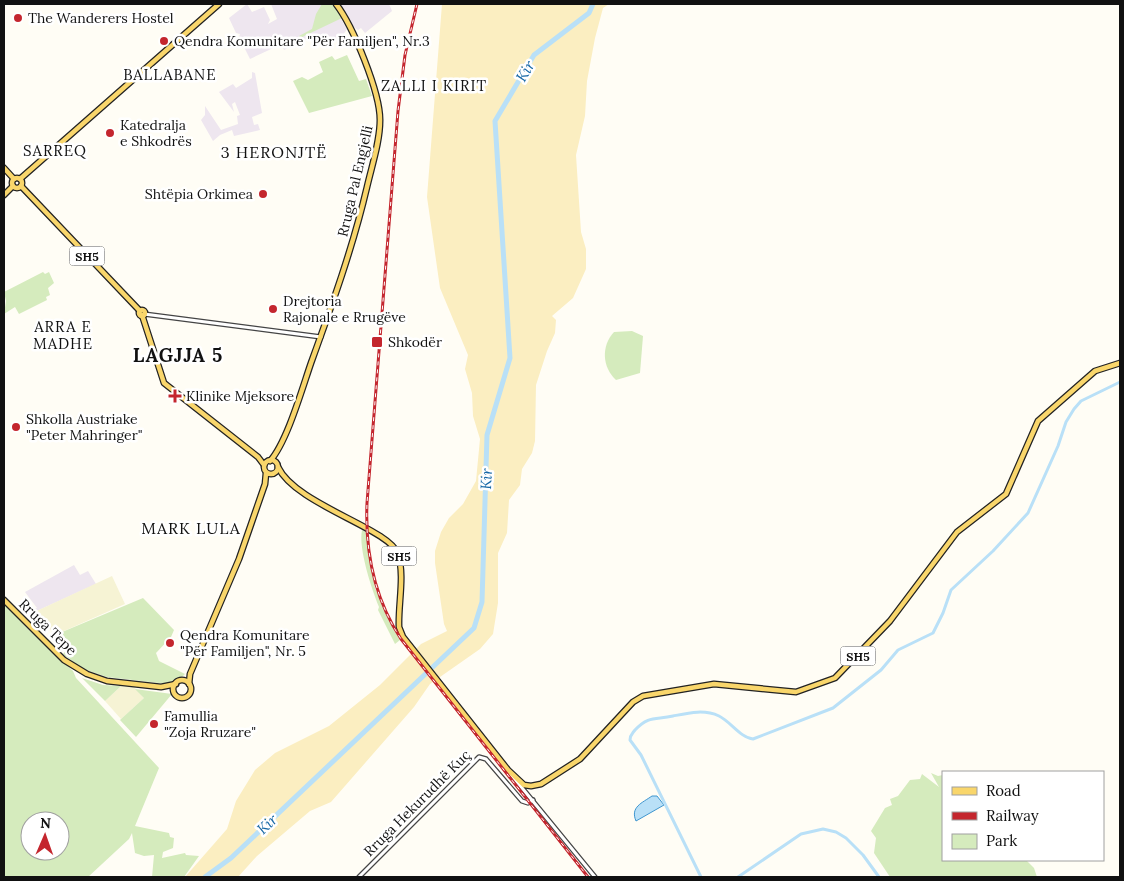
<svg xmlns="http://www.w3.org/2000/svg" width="1124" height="881" viewBox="0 0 1124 881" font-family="Lora,serif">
  <rect width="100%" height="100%" fill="#fffdf5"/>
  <g fill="#eee6ef">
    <polygon points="247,4 252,12 264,7 270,20 268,24 277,19 271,4 332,4 347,29 343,35 320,46 314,35 284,50 282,45 299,36 250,59 239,37 240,34 236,33 229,18"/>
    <polygon points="340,4 389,4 392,11 365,33 361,28 358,30 354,27"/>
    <polygon points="252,72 255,73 262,113 252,117 254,125 258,124 260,130 234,136 232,130 220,135 213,141 201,120 205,115 205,106 221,130 238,124 237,116 240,115 235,102 232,104 234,112 219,92 233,84 236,88 252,78"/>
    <polygon points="74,565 80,575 88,571 96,584 28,615 26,613 37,608 25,592"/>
  </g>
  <g fill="#f6f3d4">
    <polygon points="112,576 125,604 55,635 47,626 41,631 28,615"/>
    <polygon points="121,686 134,687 144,698 121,719 105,701"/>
  </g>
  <g fill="#d5ebbd" fill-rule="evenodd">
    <polygon points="322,4 332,4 342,18 300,38 299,36 312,29 316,14"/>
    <polygon points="347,55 359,81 366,79 372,96 309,113 293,81 302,77 308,80 323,72 319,62 332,56 335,60"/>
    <polygon points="43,272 45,274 49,272 54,283 48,288 50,295 46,297 47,300 19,314 15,307 4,314 6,301 4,292"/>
    <path d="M 632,331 L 643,336 L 640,373 L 616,380 C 602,367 601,346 614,332 Z"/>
    <path d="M 362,530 L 366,532 L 375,588 L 400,640 L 395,644 L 378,610 L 379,607 C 372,590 358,548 362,530 Z"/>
    <polygon points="143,598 174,630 171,637 156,653 159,661 185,674 183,676 167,684 107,677 83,669 63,654 68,648 55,635"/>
    <path d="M 4,602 L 26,627 L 73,671 L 76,678 L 159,768 L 135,826 L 169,833 L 170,837 L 174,838 L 173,848 L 163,852 L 162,858 L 185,853 L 186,855 L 199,856 L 184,877 L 152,877 L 154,855 L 144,856 L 135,853 L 132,833 L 129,839 L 88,877 L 4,877 ZM 30,821 L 60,821 L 60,851 L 30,851 Z"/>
    <polygon points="82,678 103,685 121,686 105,701"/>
    <polygon points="135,689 172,694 136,737 120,720 144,698"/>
    <polygon points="931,773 938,776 943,775 943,860 1026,860 1034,868 1037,877 890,877 874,853 876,838 871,831 885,808 892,805 890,799 898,796 910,780 920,779 922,774 939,787"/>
  </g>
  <polygon fill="#fbeec1" points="442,4 609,4 603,8 595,38 587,81 585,116 576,155 581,232 586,249 586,269 573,298 552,316 556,320 555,333 547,351 536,385 535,441 532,453 522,469 520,485 509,500 507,533 498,553 498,603 493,634 480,649 430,684 414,707 331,802 310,811 257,856 238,877 185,877 227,829 236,801 255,770 275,753 329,726 380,685 421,644 447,631 444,624 435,563 435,551 441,532 449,518 463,504 476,481 480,439 473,416 472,393 465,369 468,355 440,288 427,197"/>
  <path fill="#b9e0f7" stroke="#3f96cf" d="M 652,796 L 657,796 L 664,805 L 636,821 C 630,807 642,803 652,796 Z"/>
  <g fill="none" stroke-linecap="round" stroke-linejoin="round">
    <g stroke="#b9e0f7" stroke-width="3">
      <path d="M 701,877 L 641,755 L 630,740 C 630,735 632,734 635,730 C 649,715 656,720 673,716 C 688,713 704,709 719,716 C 731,722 741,738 753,739 L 833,708 L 881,670 L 898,650 L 933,633 L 943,613 L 951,590 L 993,551 L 1028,513 L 1058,446 L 1066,422 L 1074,409 L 1081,401 L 1120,382"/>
      <polyline points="738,877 801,834 823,829 836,832 846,838 863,855 879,877"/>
    </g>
    <polyline stroke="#b9e0f7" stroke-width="5" points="205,877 231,858 474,628 482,602 487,435 510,358 495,121 534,55 589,13 593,4"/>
    <g stroke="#444" stroke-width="5.5">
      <g id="minor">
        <polyline points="144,314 321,337"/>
        <polyline points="509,772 595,877"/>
        <polyline points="359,877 479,757 486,759 522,801 528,803 533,800"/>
      </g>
    </g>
    <g stroke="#222" stroke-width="7">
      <g id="major">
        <polyline points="4,168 14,179"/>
        <circle cx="17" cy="183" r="5"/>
        <polyline points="20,179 219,4"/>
        <polyline points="21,186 140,311"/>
        <polyline points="4,195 13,186"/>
        <circle cx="142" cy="313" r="3"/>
        <polyline points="142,315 164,383 258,457 264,465"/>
        <circle cx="271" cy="467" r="7"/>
        <path d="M 270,461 C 287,442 302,389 311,363 C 332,305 353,247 367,187 C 372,165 380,142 380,120 C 380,92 353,26 336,4"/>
        <path d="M 278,467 C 296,505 389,528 398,554 C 405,576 398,604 399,627 L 403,637 L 508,770 L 524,785 L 531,786 L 541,784 L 580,759 L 633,702 L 643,696 L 714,684 L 796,692 L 835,678 L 890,621 L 957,532 L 1006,494 L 1038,421 L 1095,371 L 1120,363"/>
        <polyline points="4,600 64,660 87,674 107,681 161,687 176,684"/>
        <circle cx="182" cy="689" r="9"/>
        <polyline points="189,684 190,674 239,559 265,484 266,473"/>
      </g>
    </g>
    <use href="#minor" stroke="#fff" stroke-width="3"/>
    <use href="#major" stroke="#f9d66b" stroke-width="4.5"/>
    <g stroke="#c4262e" stroke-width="3">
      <path id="rail" d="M 417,4 L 405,55 L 398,111 L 367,503 C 365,551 374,598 401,639 L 588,877"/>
    </g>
    <use href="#rail" stroke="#fff" stroke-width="1" stroke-dasharray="4" stroke-linecap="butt"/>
  </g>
  <g fill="#c4262e" stroke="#fff" stroke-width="2">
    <circle cx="18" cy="18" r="5"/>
    <circle cx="164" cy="41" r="5"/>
    <circle cx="110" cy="133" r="5"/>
    <circle cx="263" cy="194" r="5"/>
    <circle cx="273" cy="309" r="5"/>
    <rect x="371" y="336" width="12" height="12" rx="2.5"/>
    <path d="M172.5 388.5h5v5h5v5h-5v5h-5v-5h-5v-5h5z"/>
    <circle cx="16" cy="427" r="5"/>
    <circle cx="170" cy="643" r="5"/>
    <circle cx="154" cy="724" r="5"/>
  </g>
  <g text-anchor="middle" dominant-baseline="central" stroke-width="5" stroke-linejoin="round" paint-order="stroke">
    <g fill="#fff" stroke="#585858" stroke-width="1">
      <rect x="69.5" y="246.5" width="35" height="19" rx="4"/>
      <rect x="381.5" y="546.5" width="35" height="19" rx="4"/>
      <rect x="840.5" y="646.5" width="35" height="19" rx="4"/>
    </g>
    <g font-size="12" font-weight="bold" fill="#111">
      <text x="87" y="256">SH5</text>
      <text x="399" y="556">SH5</text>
      <text x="858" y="656">SH5</text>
    </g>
    <g font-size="14" fill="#111" stroke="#fff" text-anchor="start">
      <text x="28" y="18">The Wanderers Hostel</text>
      <text x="174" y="41">Qendra Komunitare "Për Familjen", Nr.3</text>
      <text x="120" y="125">Katedralja<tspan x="120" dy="16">e Shkodrës</tspan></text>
      <text x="253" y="194" text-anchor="end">Shtëpia Orkimea</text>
      <text x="283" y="301">Drejtoria<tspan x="283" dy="16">Rajonale e Rrugëve</tspan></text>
      <text x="388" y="342">Shkodër</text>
      <text x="186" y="396">Klinike Mjeksore</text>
      <text x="26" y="419">Shkolla Austriake<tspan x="26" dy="16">"Peter Mahringer"</tspan></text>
      <text x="180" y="635">Qendra Komunitare<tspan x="180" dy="16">"Për Familjen", Nr. 5</tspan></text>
      <text x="164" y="716">Famullia<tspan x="164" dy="16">"Zoja Rruzare"</tspan></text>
    </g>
    <g font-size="14" fill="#111" stroke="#fff">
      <text transform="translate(355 181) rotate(-77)">Rruga Pal Engjelli</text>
      <text transform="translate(48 627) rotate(44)">Rruga Tepe</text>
      <text transform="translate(417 803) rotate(-45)">Rruga Hekurudhë Kuç</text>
    </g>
    <g font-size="15" font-style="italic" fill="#1768a6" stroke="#fff">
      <text transform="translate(525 71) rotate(-59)">Kir</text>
      <text transform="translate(486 479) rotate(-88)">Kir</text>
      <text transform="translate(267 824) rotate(-43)">Kir</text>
    </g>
    <g font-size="15" letter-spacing="1" fill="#111" stroke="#fff">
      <text x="170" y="74">BALLABANE</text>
      <text x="434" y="85">ZALLI I KIRIT</text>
      <text x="55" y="150">SARREQ</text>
      <text x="63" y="326">ARRA E<tspan x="63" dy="17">MADHE</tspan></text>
    </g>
    <g font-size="16" letter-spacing="1" fill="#111" stroke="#fff">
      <text x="274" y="152">3 HERONJTË</text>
      <text x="191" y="528">MARK LULA</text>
    </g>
    <g font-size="19" font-weight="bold" letter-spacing="1" fill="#111" stroke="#fff">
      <text x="178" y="355">LAGJJA 5</text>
    </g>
  </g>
  <rect width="1124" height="881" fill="none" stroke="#111111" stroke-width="10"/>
  <rect x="942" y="771" width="162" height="90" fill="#ffffff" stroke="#a0a0a0"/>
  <rect x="952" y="787" width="25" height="8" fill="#f9d66b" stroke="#a0a0a0"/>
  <text x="986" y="796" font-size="15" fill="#111111">Road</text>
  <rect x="952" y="812" width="25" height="8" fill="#c4262e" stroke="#a0a0a0"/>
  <text x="986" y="821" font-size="15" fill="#111111">Railway</text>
  <rect x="952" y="834" width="25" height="15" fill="#d5ebbd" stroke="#a0a0a0"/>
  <text x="986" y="846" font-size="15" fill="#111111">Park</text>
  <g transform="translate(45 836) rotate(2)"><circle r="24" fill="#ffffff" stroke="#a0a0a0"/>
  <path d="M0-4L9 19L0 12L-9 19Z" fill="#c4262e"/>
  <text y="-8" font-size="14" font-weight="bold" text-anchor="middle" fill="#111111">N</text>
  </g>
</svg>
